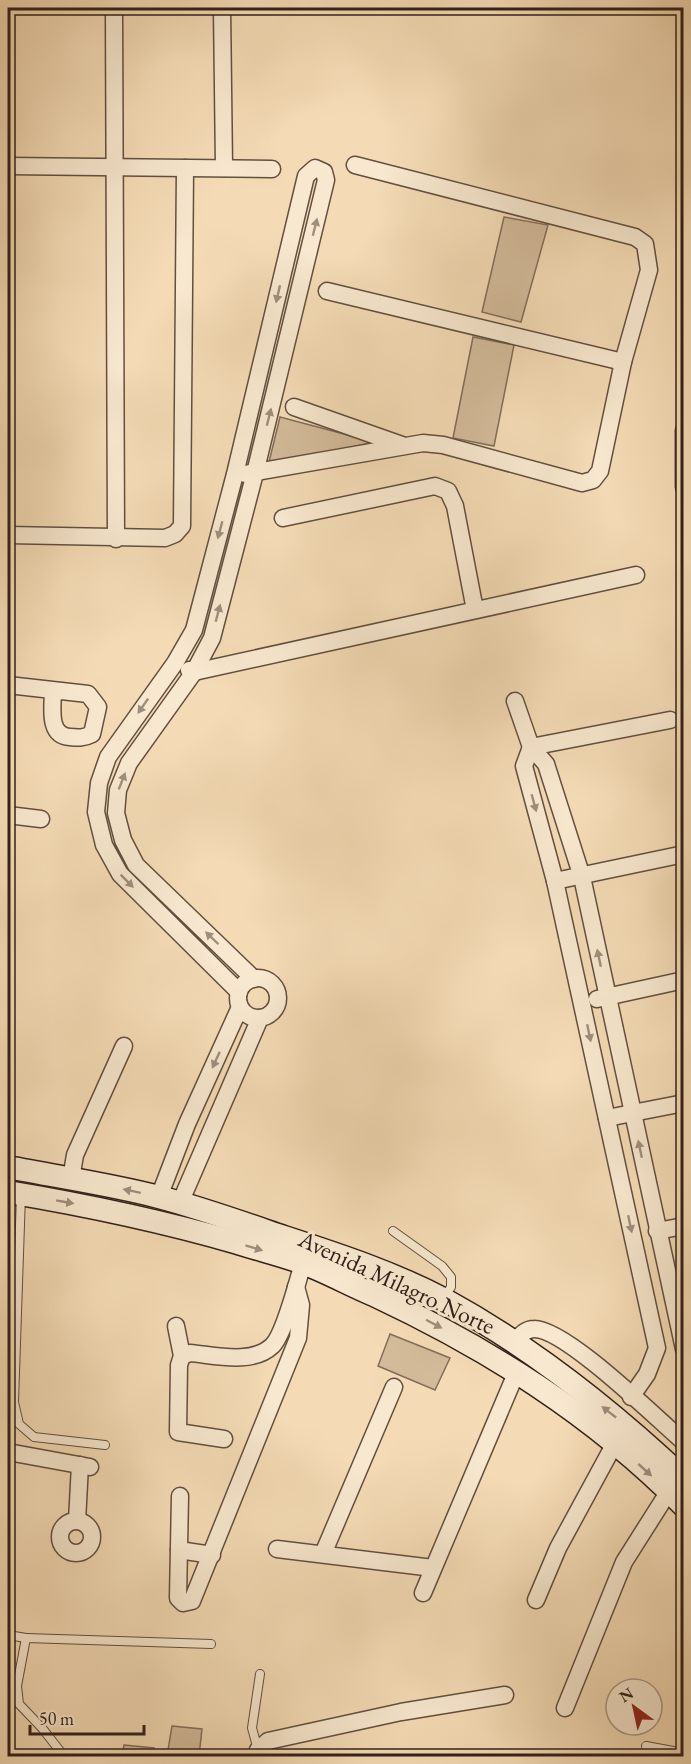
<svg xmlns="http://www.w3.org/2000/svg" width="691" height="1764" viewBox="0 0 691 1764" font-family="'EB Garamond',serif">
  <rect width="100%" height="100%" fill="#f4dbb5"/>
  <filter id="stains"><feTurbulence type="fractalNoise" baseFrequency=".00333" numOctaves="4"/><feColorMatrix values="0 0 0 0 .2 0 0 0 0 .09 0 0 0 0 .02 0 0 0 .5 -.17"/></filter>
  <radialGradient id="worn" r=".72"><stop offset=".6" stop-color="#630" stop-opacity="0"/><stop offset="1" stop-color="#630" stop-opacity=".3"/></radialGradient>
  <g fill="#d3bb9a" stroke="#826e5a" stroke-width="1.5">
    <polygon points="504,217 548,225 521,322 482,312"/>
    <polygon points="473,337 514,345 494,446 453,438"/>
    <polygon points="280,417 374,442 268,466"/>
    <polygon points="390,1334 450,1358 435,1390 378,1366"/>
    <polygon points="172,1726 202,1729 199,1756 167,1756"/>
    <polygon points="124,1745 154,1748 153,1756 122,1756"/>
  </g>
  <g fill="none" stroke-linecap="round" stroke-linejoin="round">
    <g stroke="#624f40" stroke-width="10">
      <g id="lane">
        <polyline points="21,1195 14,1402 19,1424 34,1437 105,1445"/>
        <polyline points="393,1231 442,1266 451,1277 451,1287 443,1299"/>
        <polyline points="8,1635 26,1638"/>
        <polyline points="8,1684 17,1686"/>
        <polyline points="646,1746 684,1753"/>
        <polyline points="258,1750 252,1728 260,1674"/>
        <polyline points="61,1756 60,1751 42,1728 19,1704 17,1686 26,1638 211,1644"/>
      </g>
    </g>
    <g stroke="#624f40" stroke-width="19">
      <g id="street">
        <polyline points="114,8 116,539"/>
        <polyline points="222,8 224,168"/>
        <polyline points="8,166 272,169"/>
        <polyline points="327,291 623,362"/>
        <polyline points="294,407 402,445"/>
        <polyline points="684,430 684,487"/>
        <polyline points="245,474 423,443 443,445 582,483 593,480 600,471 623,362 649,270 645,244 635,237 355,165"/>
        <polyline points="283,518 435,486 448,491 455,506 475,610"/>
        <polyline points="8,535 165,538 175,534 182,526 185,168"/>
        <polyline points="189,670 194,672 636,575"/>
        <path d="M 8,685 C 34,688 61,691 88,694 L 98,707 L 92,734 C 84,738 79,738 70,737 C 47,736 53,706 53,690"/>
        <polyline points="515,701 531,747 546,764 582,877 684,1349"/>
        <polyline points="531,747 524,766 555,881 657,1348 647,1374 631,1397"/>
        <polyline points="531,747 670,720"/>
        <polyline points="8,815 41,819"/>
        <polyline points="555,881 684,854"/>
        <circle cx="258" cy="998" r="20"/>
        <polyline points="239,992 120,874 104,845 96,812 99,783 108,757 175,663 194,630 235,474 306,176 315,168 324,172 326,180 255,473 212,638 194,672 129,763 118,790 116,813 123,840 136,865 254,979"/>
        <polyline points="597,999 684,980"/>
        <polyline points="607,1118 684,1103"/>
        <polyline points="71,1179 75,1155 124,1046"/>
        <polyline points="159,1197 187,1124 240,1007"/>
        <polyline points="180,1203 260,1018"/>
        <polyline points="657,1231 684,1226"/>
        <polyline points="176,1326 182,1356"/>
        <path d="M 515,1341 C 520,1336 525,1329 534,1329 C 565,1328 657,1419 684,1442"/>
        <path d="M 224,1439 L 178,1432 L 179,1365 L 182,1356 L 190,1353 C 214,1355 252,1365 272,1346 C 284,1335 298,1280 303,1263"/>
        <polyline points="8,1452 90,1467"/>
        <polyline points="180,1496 178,1598 183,1603 192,1601 298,1338 301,1305 296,1287"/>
        <polyline points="77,1521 80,1465"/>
        <circle cx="76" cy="1537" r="16"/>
        <polyline points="277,1549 433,1568"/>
        <polyline points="179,1550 212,1555"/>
        <polyline points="323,1554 394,1387"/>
        <polyline points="423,1593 517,1371"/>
        <polyline points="536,1600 558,1548 615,1443"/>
        <polyline points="565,1708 624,1562 669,1491"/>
        <polyline points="256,1756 258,1750 268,1741 401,1712 505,1695"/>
      </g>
    </g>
    <g stroke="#322019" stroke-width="25">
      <g id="secondary">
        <path d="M 8,1167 C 58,1177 109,1184 159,1197 C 201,1208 243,1223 284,1237 C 339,1255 394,1273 445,1300 C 533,1348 611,1410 684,1479"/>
        <path d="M 8,1192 C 86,1205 162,1221 238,1243 C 260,1250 282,1255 303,1263 C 327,1272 350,1285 374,1295 C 489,1349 594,1415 684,1506"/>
      </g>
    </g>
    <use href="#lane" stroke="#f8e8cf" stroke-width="8"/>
    <use href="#street" stroke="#f8e8cf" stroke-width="16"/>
    <use href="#secondary" stroke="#f8e8cf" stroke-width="22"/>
  </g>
  <defs><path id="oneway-solid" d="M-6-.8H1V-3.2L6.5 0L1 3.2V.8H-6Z" transform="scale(1.5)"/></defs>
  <g fill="#9f8e7d">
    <use href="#oneway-solid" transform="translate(315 227) rotate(-76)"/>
    <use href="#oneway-solid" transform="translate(278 294) rotate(103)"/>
    <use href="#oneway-solid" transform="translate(269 417) rotate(-76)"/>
    <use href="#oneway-solid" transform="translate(220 530) rotate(105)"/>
    <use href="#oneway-solid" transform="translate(218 613) rotate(-75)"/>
    <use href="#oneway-solid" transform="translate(143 706) rotate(125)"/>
    <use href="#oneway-solid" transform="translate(122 781) rotate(-69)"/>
    <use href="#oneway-solid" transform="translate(534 803) rotate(75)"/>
    <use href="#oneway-solid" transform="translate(127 881) rotate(45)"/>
    <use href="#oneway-solid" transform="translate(212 938) rotate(-136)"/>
    <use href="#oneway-solid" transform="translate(599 958) rotate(-102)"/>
    <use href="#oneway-solid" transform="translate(589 1033) rotate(78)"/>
    <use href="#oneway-solid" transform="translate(216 1060) rotate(115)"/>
    <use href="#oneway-solid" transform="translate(640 1149) rotate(-102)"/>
    <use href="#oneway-solid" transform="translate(132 1191) rotate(-168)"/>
    <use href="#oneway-solid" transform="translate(65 1202) rotate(10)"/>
    <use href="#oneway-solid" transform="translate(630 1224) rotate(78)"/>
    <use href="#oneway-solid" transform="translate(254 1248) rotate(17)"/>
    <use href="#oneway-solid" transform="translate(434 1324) rotate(28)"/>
    <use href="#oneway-solid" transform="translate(609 1412) rotate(-142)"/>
    <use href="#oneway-solid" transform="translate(645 1470) rotate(42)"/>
  </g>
  <g text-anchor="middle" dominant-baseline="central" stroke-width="6" stroke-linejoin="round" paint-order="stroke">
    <g font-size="24" fill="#322019" stroke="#f8e8cf">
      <text transform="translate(397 1282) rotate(25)">Avenida Milagro Norte</text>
    </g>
  </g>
  <rect width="691" height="1764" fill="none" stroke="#f4dbb5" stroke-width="30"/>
  <rect x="9" y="9" width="673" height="1746" fill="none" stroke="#322019" stroke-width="3"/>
  <rect x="15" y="15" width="661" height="1734" fill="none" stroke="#322019" stroke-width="1.5"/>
  <g transform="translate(634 1707) rotate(327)"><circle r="28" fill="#f8e8cf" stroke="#a99886" stroke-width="1.5"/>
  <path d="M0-4.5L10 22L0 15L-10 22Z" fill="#8f2418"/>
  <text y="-9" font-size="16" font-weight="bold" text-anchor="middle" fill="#322019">N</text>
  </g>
  <path d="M30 1725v9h114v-9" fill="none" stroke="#322019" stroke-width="3"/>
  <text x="39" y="1725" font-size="18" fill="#322019" stroke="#f8e8cf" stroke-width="4.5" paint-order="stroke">50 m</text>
  <rect width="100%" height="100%" filter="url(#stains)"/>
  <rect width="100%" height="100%" fill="url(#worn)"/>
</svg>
